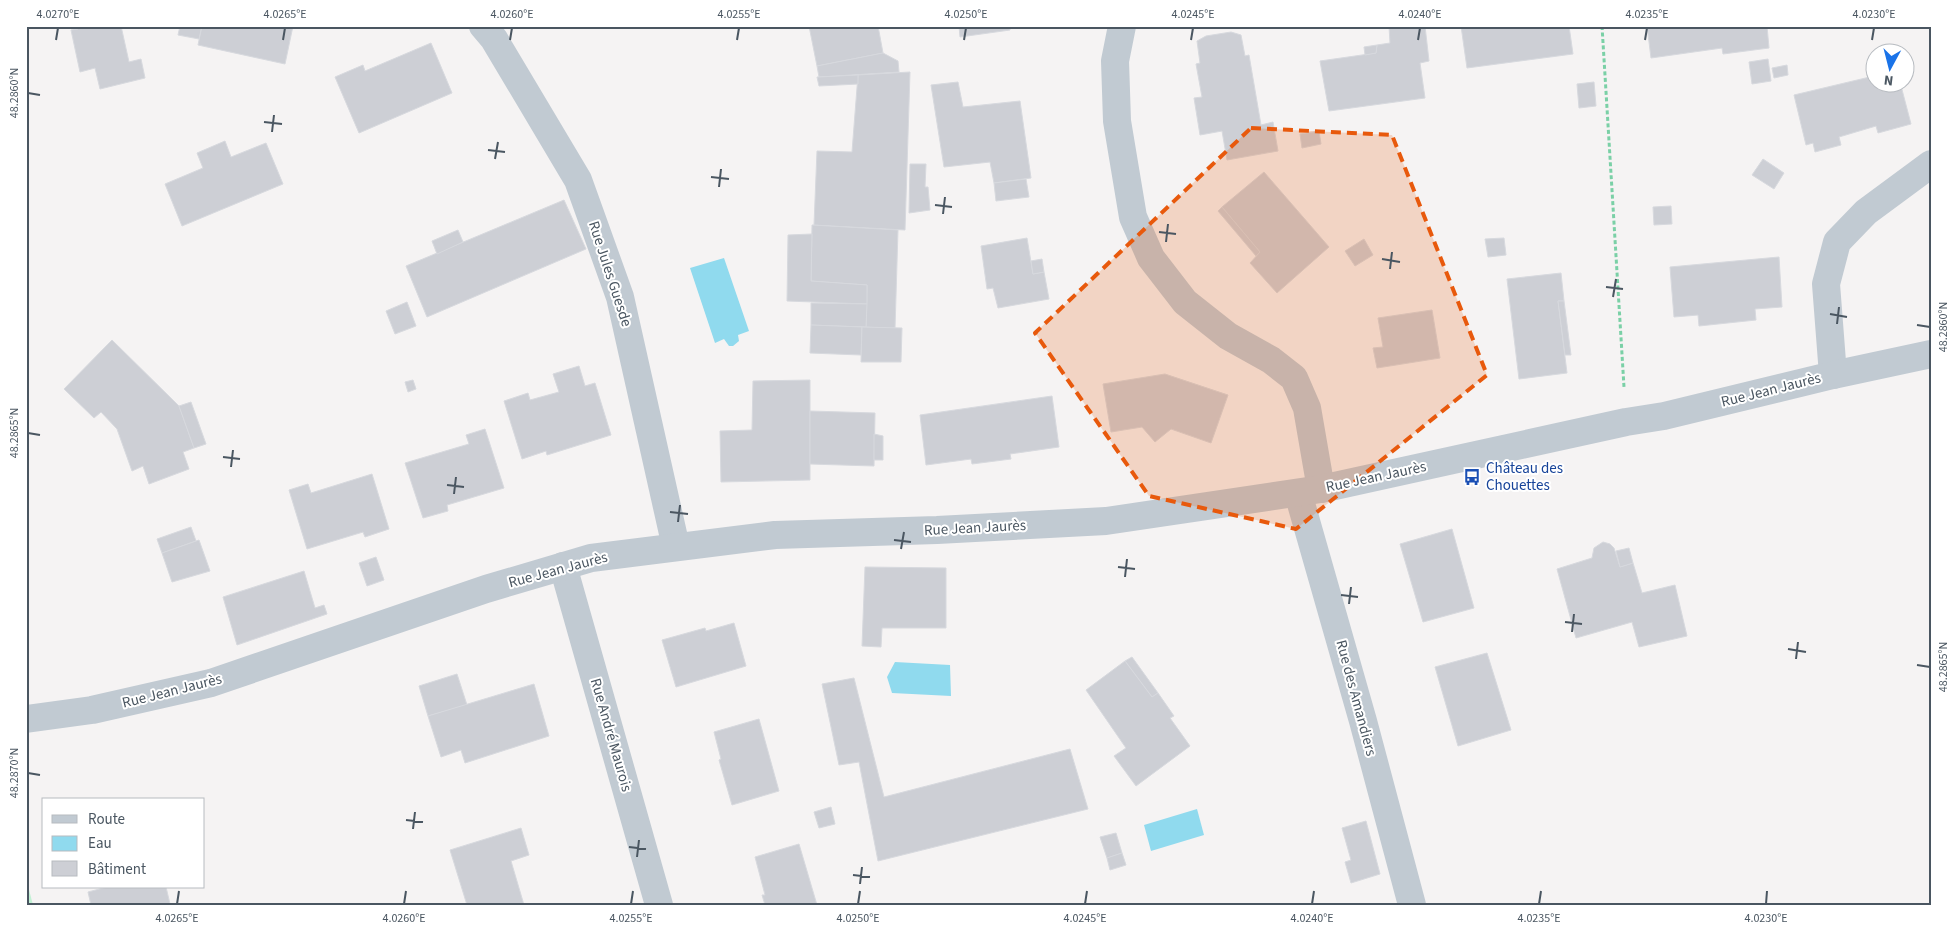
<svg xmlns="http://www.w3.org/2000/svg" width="1957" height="931" viewBox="0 0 1957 931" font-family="'Source Sans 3',sans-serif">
  <rect width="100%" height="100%" fill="#f5f3f3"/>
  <polygon fill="#c3f1d5" points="26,878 33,905 26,905"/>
  <g fill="#90daee">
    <polygon points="724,258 749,331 738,335 739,341 733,346 729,346 724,339 715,343 690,268"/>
    <polygon points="895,662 950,665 951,696 892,693 887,677"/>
    <polygon points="1197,809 1204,835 1151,851 1144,825"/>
  </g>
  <g fill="#cdcfd5" stroke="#d7d9de">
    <polygon points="77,26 121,26 129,62 141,59 145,78 100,89 95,68 80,72 71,30 78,29"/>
    <polygon points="180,26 202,26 199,39 178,35"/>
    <polygon points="202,26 293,26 285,64 198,45"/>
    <polygon points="809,26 878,26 883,53 817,66"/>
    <polygon points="959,26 1010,26 1010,30 960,37"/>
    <polygon points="1389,26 1425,26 1429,61 1420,63 1425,98 1329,111 1320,61 1376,53 1377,45 1390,43"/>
    <polygon points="1461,26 1569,26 1573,54 1467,68"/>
    <polygon points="1647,26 1767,26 1769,48 1723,54 1722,48 1651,58"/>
    <polygon points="1231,32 1241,35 1245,56 1249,55 1261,125 1273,122 1278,151 1227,160 1222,131 1200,135 1194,98 1202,97 1196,64 1200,63 1197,41 1206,36"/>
    <polygon points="431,43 452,93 359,133 335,77 363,65 365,71"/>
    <polygon points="1377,45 1376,53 1365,55 1364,47"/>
    <polygon points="883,53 898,61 899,72 819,77 817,66"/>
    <polygon points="1768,59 1771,81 1752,84 1749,62"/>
    <polygon points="1787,65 1788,75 1774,78 1772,68"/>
    <polygon points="910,72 905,230 814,225 817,151 852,152 858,75"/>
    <polygon points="858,75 858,84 819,86 817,77 819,77"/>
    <polygon points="1874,76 1874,82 1900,82 1911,124 1878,133 1876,126 1839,137 1841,145 1815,152 1813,143 1806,145 1794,95"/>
    <polygon points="958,82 963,107 1020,101 1031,178 994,183 990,162 944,167 931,85"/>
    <polygon points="1594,82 1596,106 1579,108 1577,84"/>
    <polygon points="1319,131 1321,144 1302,148 1300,134"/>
    <polygon points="225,141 231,157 266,143 283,184 182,226 165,184 203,168 197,153"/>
    <polygon points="1763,159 1784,173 1774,189 1752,175"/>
    <polygon points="910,164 926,164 925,187 928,187 930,210 909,213"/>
    <polygon points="1264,172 1329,247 1277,293 1250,263 1260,252 1222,207"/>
    <polygon points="1026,179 1029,197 996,201 994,183"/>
    <polygon points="564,200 586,249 427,317 406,266"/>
    <polygon points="1671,206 1672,224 1654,225 1653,207"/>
    <polygon points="1222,207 1260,252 1256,256 1218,211"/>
    <polygon points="812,225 898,230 895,329 866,327 867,285 811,281"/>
    <polygon points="458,230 463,242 437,254 432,241"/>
    <polygon points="812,234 811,281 867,285 867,304 787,301 788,235"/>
    <polygon points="1027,238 1033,274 1044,272 1049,299 998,308 993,288 987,289 981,246"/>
    <polygon points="1504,238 1506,255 1488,257 1485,239"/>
    <polygon points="1364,239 1373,255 1355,266 1345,251"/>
    <polygon points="1779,257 1782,307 1755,309 1756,320 1699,326 1698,315 1674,317 1670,267"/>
    <polygon points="1042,259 1044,272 1033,274 1031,261"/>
    <polygon points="1561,273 1564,301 1558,301 1567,373 1519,379 1507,279"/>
    <polygon points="1558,301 1564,301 1571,355 1565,355"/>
    <polygon points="407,302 416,326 395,334 386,311"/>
    <polygon points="811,303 867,304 866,327 811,325"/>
    <polygon points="1432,310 1440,358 1377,368 1373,348 1383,347 1378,318"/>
    <polygon points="811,325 862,327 861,355 810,353"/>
    <polygon points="862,327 902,328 901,362 861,362"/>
    <polygon points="112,340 179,406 194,448 183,452 189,469 149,484 143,466 132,471 117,429 101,412 94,418 64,389"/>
    <polygon points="579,366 585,386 595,383 611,435 547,455 546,451 522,459 504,401 528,393 530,400 559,392 553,374"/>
    <polygon points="1165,374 1228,395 1211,443 1171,429 1155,442 1142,427 1111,432 1103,384"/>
    <polygon points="413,380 416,389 408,392 405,382"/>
    <polygon points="810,380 810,480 721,482 720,431 752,430 753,381"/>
    <polygon points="1052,396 1059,447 1010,454 1011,459 972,464 971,459 926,465 920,415"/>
    <polygon points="191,402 206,444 194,448 179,406"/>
    <polygon points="810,411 875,413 874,466 810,464"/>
    <polygon points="485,429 504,488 447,505 448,511 423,518 405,463 469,444 466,435"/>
    <polygon points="874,434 883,436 883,460 874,460"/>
    <polygon points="372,474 389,529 365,537 363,532 307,549 289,490 308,484 311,493"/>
    <polygon points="191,527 196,541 162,553 157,539"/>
    <polygon points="1452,529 1474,608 1423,622 1400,544"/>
    <polygon points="199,540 210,571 172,582 162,553"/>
    <polygon points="1603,542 1610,544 1614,548 1620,567 1633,563 1642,593 1675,585 1687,636 1639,647 1632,622 1576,638 1557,569 1592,558 1594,548"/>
    <polygon points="1629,548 1633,563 1620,567 1616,551"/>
    <polygon points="376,557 384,580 367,586 359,563"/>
    <polygon points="865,567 946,568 946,628 882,628 881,647 862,646"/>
    <polygon points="304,571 315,608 324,605 327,614 237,645 223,597"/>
    <polygon points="734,623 746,666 676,687 662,640 705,628 706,631"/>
    <polygon points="1487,653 1511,730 1458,746 1435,667"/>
    <polygon points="1132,657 1158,693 1152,697 1125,661"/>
    <polygon points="1125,661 1152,697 1158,693 1174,716 1170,718 1190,746 1136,786 1114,756 1126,748 1086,690"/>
    <polygon points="457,674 467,705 428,716 419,686"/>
    <polygon points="854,678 884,797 1070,749 1088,809 878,861 859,762 839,765 822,684"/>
    <polygon points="534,684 549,736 465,763 461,750 441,757 428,716"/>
    <polygon points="759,719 779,791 732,805 719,760 721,759 714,732"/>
    <polygon points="831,807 835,824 819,828 814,812"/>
    <polygon points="1366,821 1380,874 1351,883 1345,862 1351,860 1342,828"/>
    <polygon points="521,828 529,855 511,861 524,905 467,905 450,850"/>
    <polygon points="1116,833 1122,853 1107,858 1100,837"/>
    <polygon points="799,844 817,905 765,905 762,895 765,895 755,857"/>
    <polygon points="1122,853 1126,865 1110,870 1107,858"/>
    <polygon points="107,887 166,887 170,904 91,905 88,892"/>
  </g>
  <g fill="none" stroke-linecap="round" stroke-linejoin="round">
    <polyline stroke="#7ad0a6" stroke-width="3" stroke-dasharray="4 2.5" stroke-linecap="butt" points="1602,26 1624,387"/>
    <g stroke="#c1cad2" stroke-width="28">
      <polyline points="483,26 494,39 578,180 620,297 676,547"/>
      <polyline points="1122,26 1115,61 1117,121 1133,217 1151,258 1185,302 1228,336 1271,360 1294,378 1307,408 1321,489"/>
      <polyline points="1833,375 1826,284 1837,242 1866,212 1931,164"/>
      <polyline points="1298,493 1363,721 1412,905"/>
      <polyline points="563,566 659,905"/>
      <polyline points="26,719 92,710 211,683 486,589 591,558 775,535 937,530 1106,521 1321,489 1626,422 1664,416 1833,375 1931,354"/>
    </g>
  </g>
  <path fill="#e8590c" fill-opacity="0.2" stroke="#e8590c" stroke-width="4" stroke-dasharray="10 6" stroke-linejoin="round" d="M 1251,128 L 1392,135 L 1487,375 L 1296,529 L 1149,496 L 1035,333 Z"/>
  <path fill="none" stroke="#4a5661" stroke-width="2" d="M 56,40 L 58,28M 283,40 L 285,28M 510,40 L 512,28M 737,40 L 739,28M 964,40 L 966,28M 1191,40 L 1193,28M 1418,40 L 1420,28M 1645,40 L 1647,28M 1872,40 L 1874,28M 28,93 L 40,95M 264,122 L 282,124M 272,132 L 274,115M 488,150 L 505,152M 495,159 L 498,142M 711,177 L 729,179M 719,187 L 721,169M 935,205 L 952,207M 943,214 L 945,197M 1159,232 L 1176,234M 1166,242 L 1168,224M 1382,259 L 1400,262M 1390,269 L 1392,252M 1606,287 L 1623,289M 1613,297 L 1616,279M 1830,314 L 1847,317M 1837,324 L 1839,307M 1917,325 L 1930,327M 28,433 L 40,435M 223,457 L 240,459M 231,467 L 233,450M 447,485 L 464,487M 454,494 L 456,477M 670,512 L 688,514M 678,522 L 680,505M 894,540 L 911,542M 901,549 L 904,532M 1118,567 L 1135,569M 1125,577 L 1127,559M 1341,595 L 1358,597M 1349,604 L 1351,587M 1565,622 L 1582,624M 1572,632 L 1574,614M 1788,649 L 1806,652M 1796,659 L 1798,642M 1917,665 L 1930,667M 28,773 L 40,775M 406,820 L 423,822M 413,829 L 415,812M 629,847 L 646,849M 637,857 L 639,840M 853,875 L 870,877M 860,884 L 862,867M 177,904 L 179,891M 404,904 L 406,891M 631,904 L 633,891M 858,904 L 860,891M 1085,904 L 1087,891M 1312,904 L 1314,891M 1539,904 L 1541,891M 1766,904 L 1767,891"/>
  <defs>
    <g id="bus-bare" transform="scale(1.35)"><path d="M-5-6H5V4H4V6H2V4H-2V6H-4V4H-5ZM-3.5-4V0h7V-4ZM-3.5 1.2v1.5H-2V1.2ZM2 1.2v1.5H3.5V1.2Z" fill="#1a4fb4" stroke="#fff" stroke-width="2.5" paint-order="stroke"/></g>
  </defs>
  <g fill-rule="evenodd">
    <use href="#bus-bare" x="1472" y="477"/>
  </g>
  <g text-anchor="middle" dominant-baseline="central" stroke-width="4" stroke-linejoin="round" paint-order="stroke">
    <g font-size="15" fill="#4a5661" stroke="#fff">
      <text transform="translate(610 274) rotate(72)">Rue Jules Guesde</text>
      <text transform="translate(1771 390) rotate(-14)">Rue Jean Jaurès</text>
      <text transform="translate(1376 477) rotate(-12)">Rue Jean Jaurès</text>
      <text transform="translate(975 528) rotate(-3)">Rue Jean Jaurès</text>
      <text transform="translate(558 570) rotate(-15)">Rue Jean Jaurès</text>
      <text transform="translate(172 691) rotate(-14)">Rue Jean Jaurès</text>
      <text transform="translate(1356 698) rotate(75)">Rue des Amandiers</text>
      <text transform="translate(611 735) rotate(74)">Rue André Maurois</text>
    </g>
    <g font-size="15" fill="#164399" stroke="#fff" text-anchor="start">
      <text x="1486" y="468">Château des<tspan x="1486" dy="17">Chouettes</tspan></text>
    </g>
  </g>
  <rect width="1957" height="931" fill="none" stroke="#ffffff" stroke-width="55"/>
  <rect x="42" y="798" width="162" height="90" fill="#ffffff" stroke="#b7bbc0"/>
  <rect x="52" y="815" width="25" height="8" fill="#c1cad2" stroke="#b7bbc0"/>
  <text x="88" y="824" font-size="15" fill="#4a5661">Route</text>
  <rect x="52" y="836" width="25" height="15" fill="#90daee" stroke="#b7bbc0"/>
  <text x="88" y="848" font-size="15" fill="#4a5661">Eau</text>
  <rect x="52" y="861" width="25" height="15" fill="#cdcfd5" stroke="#b7bbc0"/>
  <text x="88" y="874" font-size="15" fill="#4a5661">Bâtiment</text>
  <g transform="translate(1890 68) rotate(187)"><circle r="24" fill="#ffffff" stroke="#b7bbc0"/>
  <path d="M0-4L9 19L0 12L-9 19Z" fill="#1a73e8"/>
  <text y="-8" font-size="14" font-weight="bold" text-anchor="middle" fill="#4a5661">N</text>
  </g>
  <rect x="28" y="28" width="1902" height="876" fill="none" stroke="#4a5661" stroke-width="2"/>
  <g font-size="12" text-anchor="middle" fill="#4a5661">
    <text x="58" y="18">4.0270°E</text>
    <text x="285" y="18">4.0265°E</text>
    <text x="512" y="18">4.0260°E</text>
    <text x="739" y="18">4.0255°E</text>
    <text x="966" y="18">4.0250°E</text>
    <text x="1193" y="18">4.0245°E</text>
    <text x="1420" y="18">4.0240°E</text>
    <text x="1647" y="18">4.0235°E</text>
    <text x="1874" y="18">4.0230°E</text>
    <text transform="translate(14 93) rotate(-90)" y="4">48.2860°N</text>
    <text transform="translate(1943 327) rotate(-90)" y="4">48.2860°N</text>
    <text transform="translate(14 433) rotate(-90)" y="4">48.2865°N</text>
    <text transform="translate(1943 667) rotate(-90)" y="4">48.2865°N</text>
    <text transform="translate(14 773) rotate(-90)" y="4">48.2870°N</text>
    <text x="177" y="922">4.0265°E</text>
    <text x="404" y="922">4.0260°E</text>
    <text x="631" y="922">4.0255°E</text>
    <text x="858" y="922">4.0250°E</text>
    <text x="1085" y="922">4.0245°E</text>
    <text x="1312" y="922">4.0240°E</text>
    <text x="1539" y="922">4.0235°E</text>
    <text x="1766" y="922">4.0230°E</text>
  </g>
</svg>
